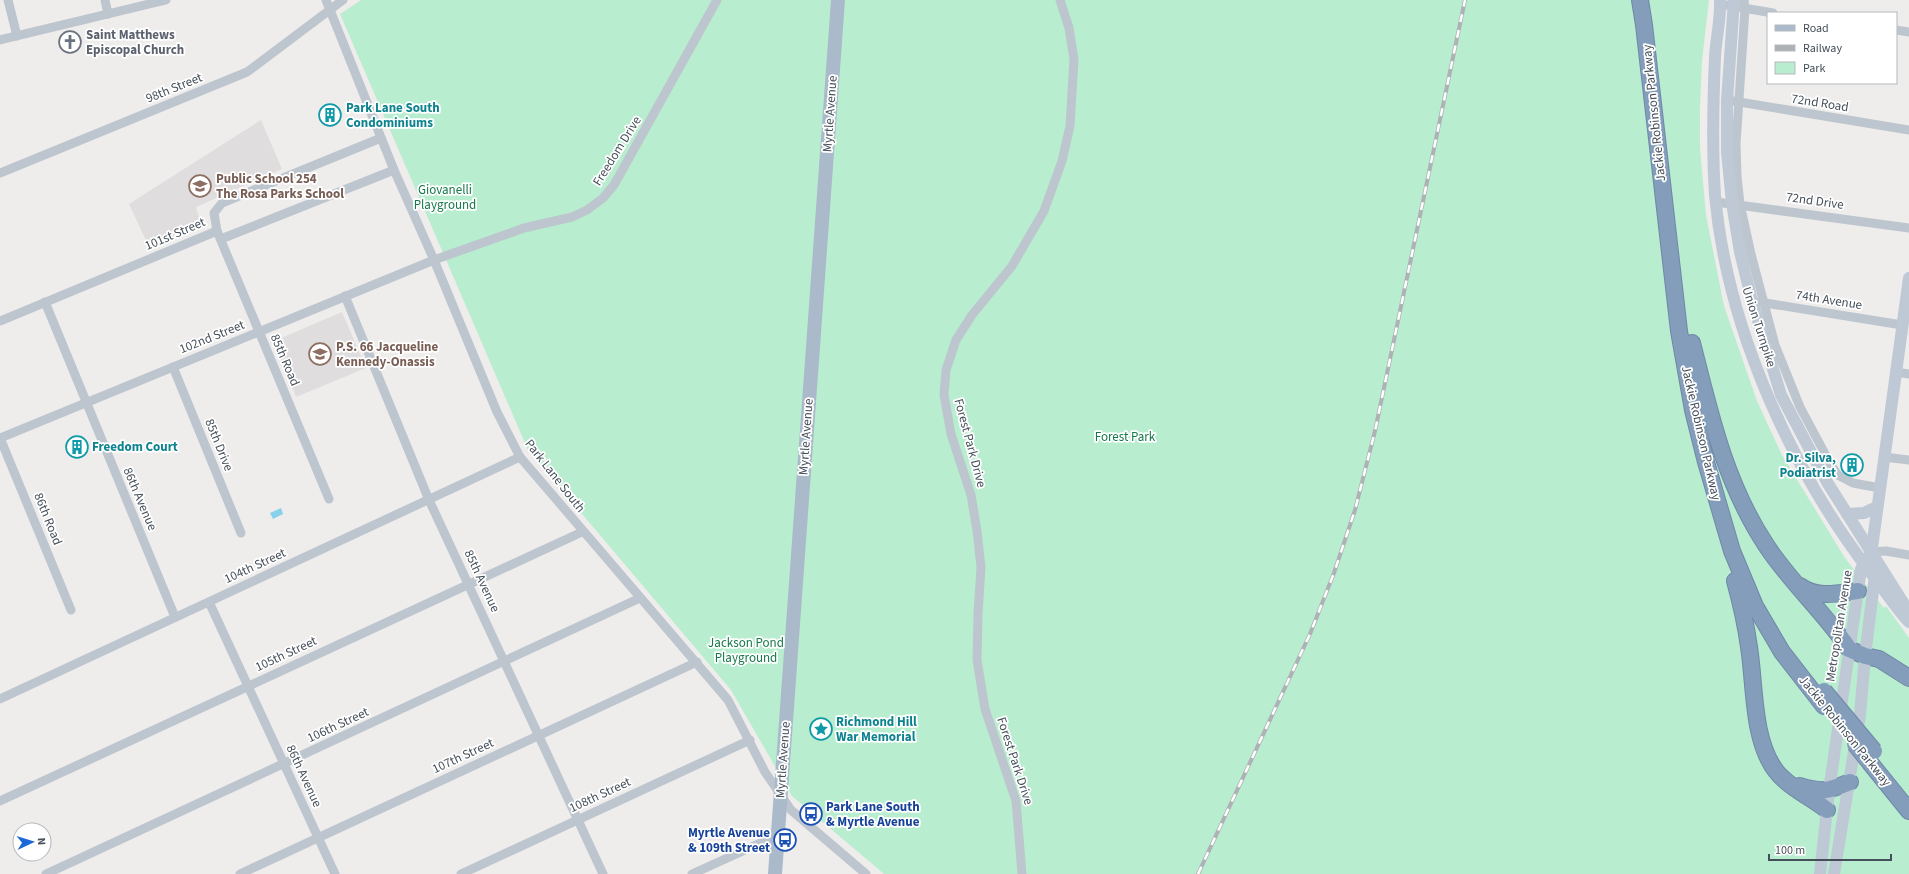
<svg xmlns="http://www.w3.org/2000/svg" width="1909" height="874" viewBox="0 0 1909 874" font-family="'Source Sans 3',sans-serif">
  <rect width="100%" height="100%" fill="#efecec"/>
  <g fill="#e0ddde">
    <polygon points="261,120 282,169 196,207 202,227 150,249 129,204"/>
    <polygon points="342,312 366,368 296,397 274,341"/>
  </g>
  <polygon fill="#b9edcf" points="361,0 1709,0 1702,61 1700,107 1700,148 1706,215 1724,306 1757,401 1782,455 1845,558 1884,608 1886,606 1909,638 1909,874 884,874 792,796 731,690 528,450 340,14"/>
  <polygon fill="#87d2ea" points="281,508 283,514 273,519 270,513"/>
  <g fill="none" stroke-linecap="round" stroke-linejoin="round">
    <g stroke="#6f88a7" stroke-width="18">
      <g id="highway">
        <polyline points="1640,0 1644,25 1679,331 1693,410 1706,462 1732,551 1755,606 1782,652 1824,706"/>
        <path d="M 1692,343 C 1710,414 1725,483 1766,545 C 1790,582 1824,612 1849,649 L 1865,656 L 1879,659 L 1909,678"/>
        <path d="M 1735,581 C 1741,603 1746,625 1749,647 C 1755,684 1752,740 1776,771 C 1787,786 1812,798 1827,810"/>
        <path d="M 1800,586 C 1817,599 1839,593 1858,591"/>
        <polyline points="1871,764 1909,811"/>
        <path d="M 1800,786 C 1823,793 1828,791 1850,782"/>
      </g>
    </g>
    <g stroke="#bdc6ce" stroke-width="9">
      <polyline points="8,0 17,36"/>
      <polyline points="105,0 108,14"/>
      <polyline points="326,0 394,170 434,260 497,412 520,457 728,700 765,772 791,810 866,874"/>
      <polyline points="1744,0 1745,9 1736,144 1737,176 1740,204 1751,254 1775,345 1800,407 1831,465 1838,475 1853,483 1880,488"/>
      <polyline points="1720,4 1773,13"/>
      <polyline points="1896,30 1909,32"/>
      <polyline points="0,40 166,0"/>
      <polyline points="1733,101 1909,130"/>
      <polyline points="0,173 247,72 343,0"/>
      <polyline points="1716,202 1909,228"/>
      <polyline points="221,239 394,170"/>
      <polyline points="345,296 429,500 603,874"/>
      <polyline points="45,302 175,617"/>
      <polyline points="1759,302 1902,325"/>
      <polyline points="0,321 217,231"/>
      <polyline points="173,367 241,533"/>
      <polyline points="1896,372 1909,374"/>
      <polyline points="0,438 434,260 524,228 572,217 587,210 603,198 614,185 717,0"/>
      <polyline points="0,438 71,610"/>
      <polyline points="1884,457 1909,460"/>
      <polyline points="329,499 217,231 214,213 222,203 381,138"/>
      <polyline points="1871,552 1886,551 1909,555"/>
      <polyline points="209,602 335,874"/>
      <polyline points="0,699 520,457"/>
      <polyline points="0,801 582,532"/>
      <polyline points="46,874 640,598"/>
      <polyline points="240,874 697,662"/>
      <polyline points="461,874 750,740"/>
      <polyline points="692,874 778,835"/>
      <polyline points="1022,874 1016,801 985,709 977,660 978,614 981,567 977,531 971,495 951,434 944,395 946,370 956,340 972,315 1012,266 1044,211 1062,161 1070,126 1074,59 1069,28 1060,0"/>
    </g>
    <g stroke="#bec9d5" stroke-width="12">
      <path d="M 1720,0 C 1721,19 1716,38 1715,57 C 1713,103 1712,150 1715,195 C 1727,329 1792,472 1874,577 C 1886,592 1896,608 1909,622"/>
      <polyline points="1734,0 1727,101 1727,152 1732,203 1740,252 1752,301 1781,395 1827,482 1909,612"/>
      <polyline points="1847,514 1864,513 1877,507"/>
      <polyline points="1871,555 1909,278"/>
      <polyline points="1820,874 1829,791 1861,569 1867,558"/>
      <polyline points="1834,874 1860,715 1865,656 1875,575"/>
    </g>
    <polyline stroke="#abbacb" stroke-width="14" points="775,874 838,0"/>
    <use href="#highway" stroke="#849dbb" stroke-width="16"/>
    <g stroke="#aeb1b6" stroke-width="4">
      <polyline id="rail" points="1198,874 1310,634 1334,573 1355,510 1375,431 1465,0"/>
    </g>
    <use href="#rail" stroke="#fff" stroke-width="2.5" stroke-dasharray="8" stroke-linecap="butt"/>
    <g stroke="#6f88a7" stroke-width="18" stroke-linecap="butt">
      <g id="highway-bridge">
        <polyline points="1824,691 1874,751"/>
        <polyline points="1855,744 1871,764"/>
      </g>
    </g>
    <use href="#highway-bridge" stroke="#849dbb" stroke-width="16"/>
  </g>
  <defs>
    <g id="church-ring" transform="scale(1.15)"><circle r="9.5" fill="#fff" stroke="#6b7280" stroke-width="1.5"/><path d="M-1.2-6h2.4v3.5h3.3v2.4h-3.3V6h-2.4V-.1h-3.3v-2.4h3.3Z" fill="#6b7280"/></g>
    <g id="building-ring" transform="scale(1.15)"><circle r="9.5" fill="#fff" stroke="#0f9aa8" stroke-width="1.5"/><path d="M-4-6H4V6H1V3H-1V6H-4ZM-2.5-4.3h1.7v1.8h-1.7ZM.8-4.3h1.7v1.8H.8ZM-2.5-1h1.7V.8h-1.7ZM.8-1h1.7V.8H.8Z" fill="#0f9aa8"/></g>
    <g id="school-ring" transform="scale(1.15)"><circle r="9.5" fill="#fff" stroke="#8d6e63" stroke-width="1.5"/><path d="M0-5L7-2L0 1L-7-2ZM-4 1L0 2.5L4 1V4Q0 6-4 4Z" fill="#8d6e63"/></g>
    <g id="sight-ring" transform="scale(1.15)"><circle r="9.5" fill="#fff" stroke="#0f9aa8" stroke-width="1.5"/><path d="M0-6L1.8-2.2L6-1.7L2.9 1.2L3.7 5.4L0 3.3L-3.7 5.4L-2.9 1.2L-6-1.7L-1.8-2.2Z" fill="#0f9aa8"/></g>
    <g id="bus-ring" transform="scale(1.15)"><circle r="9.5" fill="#fff" stroke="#1a4fb4" stroke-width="1.5"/><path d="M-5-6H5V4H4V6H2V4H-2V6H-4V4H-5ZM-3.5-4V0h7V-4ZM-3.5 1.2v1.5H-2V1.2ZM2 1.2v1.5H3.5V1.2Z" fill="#1a4fb4"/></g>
  </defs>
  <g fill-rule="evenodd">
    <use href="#church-ring" x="70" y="42"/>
    <use href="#building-ring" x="330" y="115"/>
    <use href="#school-ring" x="200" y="186"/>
    <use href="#school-ring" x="320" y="354"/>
    <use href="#building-ring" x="77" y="447"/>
    <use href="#building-ring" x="1852" y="465"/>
    <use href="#sight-ring" x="821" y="729"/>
    <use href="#bus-ring" x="811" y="814"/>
    <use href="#bus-ring" x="785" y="840"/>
  </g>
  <g text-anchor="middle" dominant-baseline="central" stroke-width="3.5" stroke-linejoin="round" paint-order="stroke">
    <g font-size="13" font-weight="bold" fill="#5b616d" stroke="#fff" text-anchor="start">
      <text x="86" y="35">Saint Matthews<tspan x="86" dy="15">Episcopal Church</tspan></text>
    </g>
    <g font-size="13" fill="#454f59" stroke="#fff">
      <text transform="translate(174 88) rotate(-22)">98th Street</text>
      <text transform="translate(1820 103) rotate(9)">72nd Road</text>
      <text transform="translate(1654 113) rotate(-96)">Jackie Robinson Parkway</text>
      <text transform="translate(830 114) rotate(-86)">Myrtle Avenue</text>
      <text transform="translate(617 151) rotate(-58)">Freedom Drive</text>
      <text transform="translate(1815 201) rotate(8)">72nd Drive</text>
      <text transform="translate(175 234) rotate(-23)">101st Street</text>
      <text transform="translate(1829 300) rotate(9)">74th Avenue</text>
      <text transform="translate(1759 327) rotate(72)">Union Turnpike</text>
      <text transform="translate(212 337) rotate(-22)">102nd Street</text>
      <text transform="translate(285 360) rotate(67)">85th Road</text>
      <text transform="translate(1701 433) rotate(77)">Jackie Robinson Parkway</text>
      <text transform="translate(806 437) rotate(-86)">Myrtle Avenue</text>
      <text transform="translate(970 443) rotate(75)">Forest Park Drive</text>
      <text transform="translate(219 445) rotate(68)">85th Drive</text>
      <text transform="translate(555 476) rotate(52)">Park Lane South</text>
      <text transform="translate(140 499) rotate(67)">86th Avenue</text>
      <text transform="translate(48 519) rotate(68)">86th Road</text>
      <text transform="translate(255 566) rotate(-25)">104th Street</text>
      <text transform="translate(482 581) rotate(65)">85th Avenue</text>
      <text transform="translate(1839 626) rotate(-81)">Metropolitan Avenue</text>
      <text transform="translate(286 654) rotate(-25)">105th Street</text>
      <text transform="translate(338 725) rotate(-25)">106th Street</text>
      <text transform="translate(1845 731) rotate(51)">Jackie Robinson Parkway</text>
      <text transform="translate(463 756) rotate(-25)">107th Street</text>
      <text transform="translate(783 760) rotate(-86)">Myrtle Avenue</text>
      <text transform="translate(1015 761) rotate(72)">Forest Park Drive</text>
      <text transform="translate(304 776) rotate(65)">86th Avenue</text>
      <text transform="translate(600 795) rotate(-25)">108th Street</text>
    </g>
    <g font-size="13" font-weight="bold" fill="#0d838f" stroke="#fff" text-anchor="start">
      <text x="346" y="108">Park Lane South<tspan x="346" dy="15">Condominiums</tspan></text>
      <text x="92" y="447">Freedom Court</text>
      <text x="1836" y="458" text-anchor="end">Dr. Silva,<tspan x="1836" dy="15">Podiatrist</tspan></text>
      <text x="836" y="722">Richmond Hill<tspan x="836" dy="15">War Memorial</tspan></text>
    </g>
    <g font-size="13" font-weight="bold" fill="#785e54" stroke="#fff" text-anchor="start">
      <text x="216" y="179">Public School 254<tspan x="216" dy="15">The Rosa Parks School</tspan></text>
      <text x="336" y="347">P.S. 66 Jacqueline<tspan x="336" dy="15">Kennedy-Onassis</tspan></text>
    </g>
    <g font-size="13" fill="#17784b" stroke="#fff">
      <text x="445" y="190">Giovanelli<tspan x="445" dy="15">Playground</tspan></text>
      <text x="1125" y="437">Forest Park</text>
      <text x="746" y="643">Jackson Pond<tspan x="746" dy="15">Playground</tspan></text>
    </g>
    <g font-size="13" font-weight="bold" fill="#164399" stroke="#fff" text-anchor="start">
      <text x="826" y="807">Park Lane South<tspan x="826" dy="15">&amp; Myrtle Avenue</tspan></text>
      <text x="770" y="833" text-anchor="end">Myrtle Avenue<tspan x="770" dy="15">&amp; 109th Street</tspan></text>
    </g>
  </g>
  <rect x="1767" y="12" width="130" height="72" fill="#ffffff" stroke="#b5b9bd"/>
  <rect x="1775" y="25" width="20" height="6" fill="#abbacb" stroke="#b5b9bd"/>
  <text x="1803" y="32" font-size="12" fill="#454f59">Road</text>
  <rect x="1775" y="45" width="20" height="6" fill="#aeb1b6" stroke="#b5b9bd"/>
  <text x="1803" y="52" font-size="12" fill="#454f59">Railway</text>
  <rect x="1775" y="62" width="20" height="12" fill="#b9edcf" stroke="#b5b9bd"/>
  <text x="1803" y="72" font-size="12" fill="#454f59">Park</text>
  <g transform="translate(32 842) rotate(86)"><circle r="19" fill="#ffffff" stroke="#b5b9bd"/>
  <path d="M0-3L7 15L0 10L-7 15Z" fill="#1b68d9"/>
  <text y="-6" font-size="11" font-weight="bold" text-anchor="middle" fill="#454f59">N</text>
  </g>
  <path d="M1769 854v6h122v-6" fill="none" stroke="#454f59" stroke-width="2"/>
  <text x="1775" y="854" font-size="12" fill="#454f59" stroke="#ffffff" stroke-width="3" paint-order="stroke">100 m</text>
</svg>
